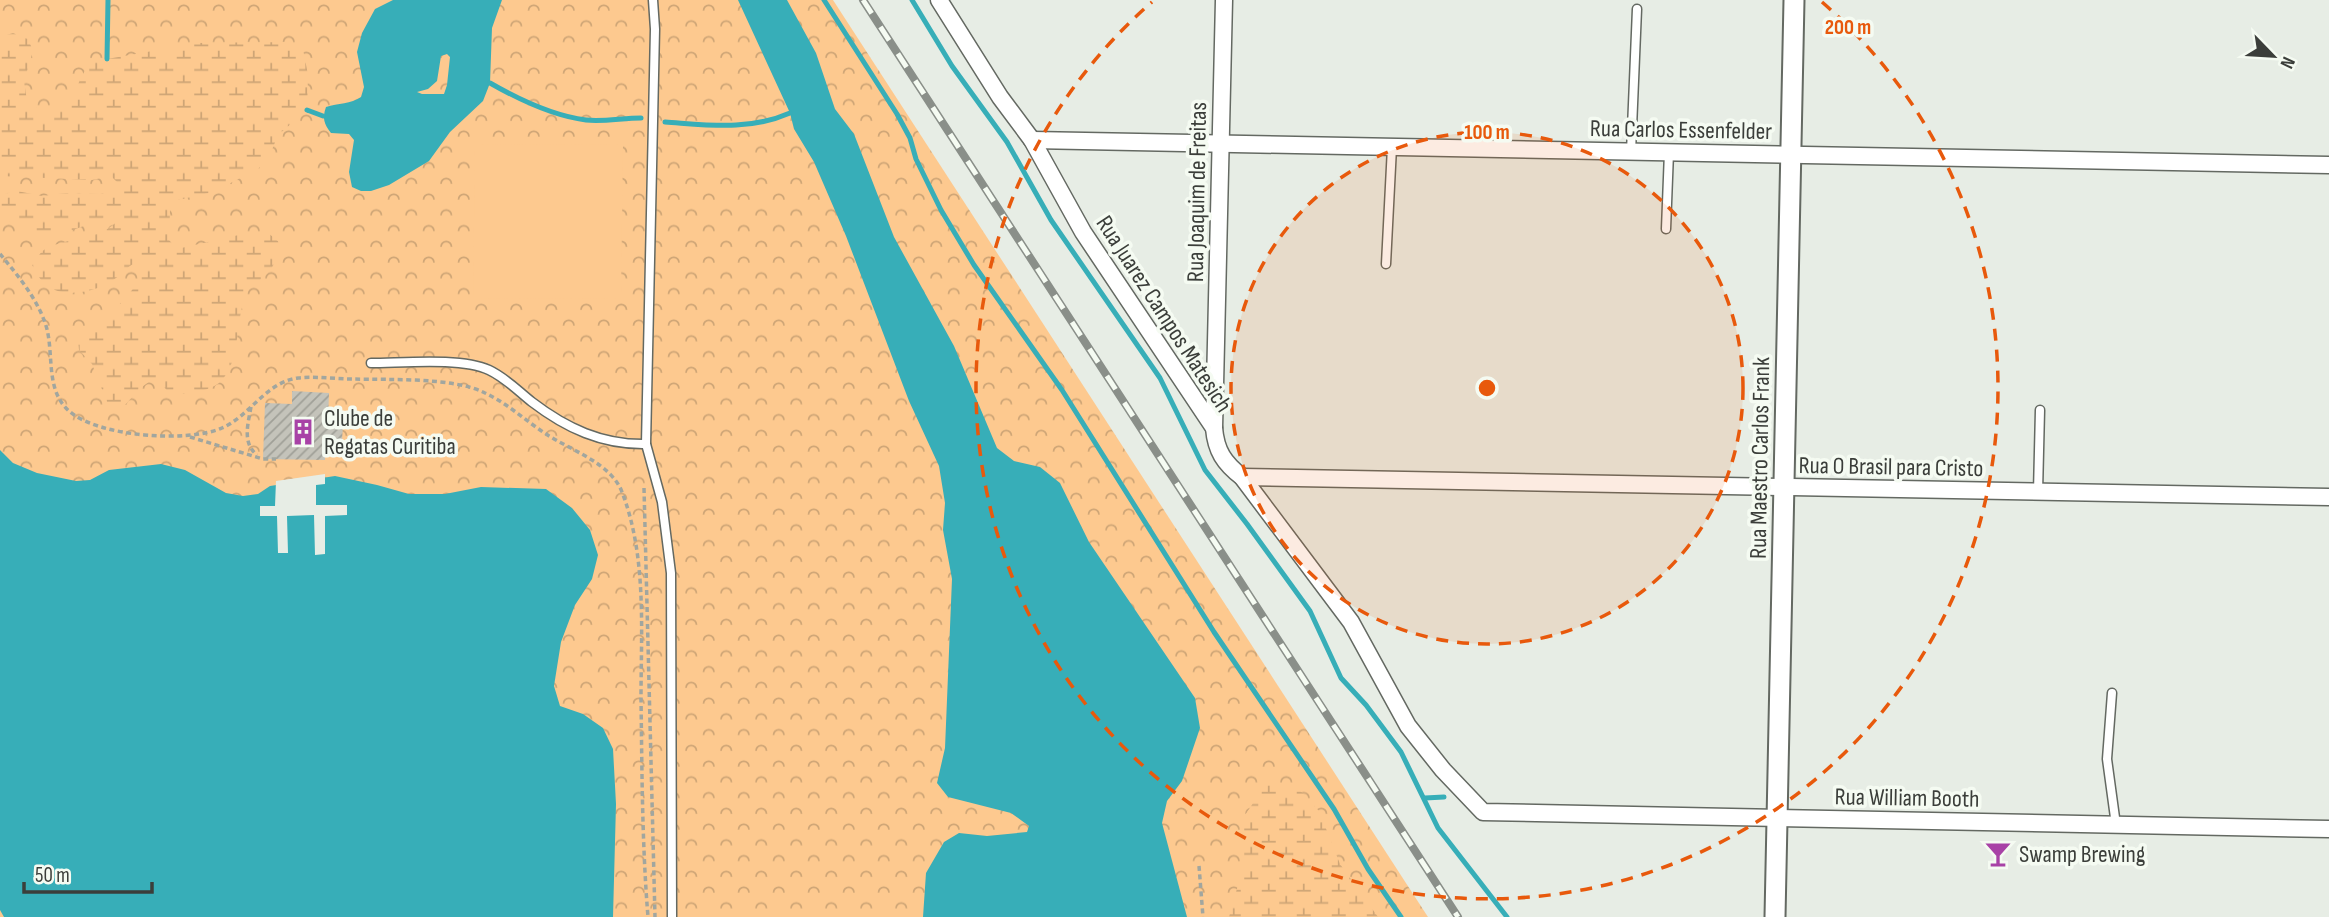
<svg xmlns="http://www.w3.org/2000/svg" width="2329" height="917" viewBox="0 0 2329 917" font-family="'Sofia Sans Condensed',sans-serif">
  <defs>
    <pattern id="forest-crowns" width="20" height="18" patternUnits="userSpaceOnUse" patternTransform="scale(1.75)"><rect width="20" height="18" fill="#fdc98f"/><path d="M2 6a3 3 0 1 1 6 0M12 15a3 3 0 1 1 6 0" fill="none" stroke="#cea576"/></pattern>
    <pattern id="wetland-marsh" width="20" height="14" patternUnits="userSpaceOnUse" patternTransform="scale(1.75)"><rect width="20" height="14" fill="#fdc98f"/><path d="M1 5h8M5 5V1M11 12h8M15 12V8" fill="none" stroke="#cea576"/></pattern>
    <pattern id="building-hatch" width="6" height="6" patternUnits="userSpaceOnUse" patternTransform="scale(1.75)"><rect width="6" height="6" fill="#c4c3ba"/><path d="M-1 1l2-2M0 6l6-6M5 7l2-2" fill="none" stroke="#a0a098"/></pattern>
  </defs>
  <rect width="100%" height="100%" fill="#e7ede5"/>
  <polygon fill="url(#forest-crowns)" points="0,0 833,0 1428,917 0,917"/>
  <g fill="url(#wetland-marsh)">
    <path d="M 13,33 L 28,39 L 33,51 L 24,81 L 27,101 L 41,111 C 47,109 58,109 63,106 C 73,100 82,73 90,62 L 198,43 L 290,42 L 303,49 L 308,75 L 307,110 L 278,135 L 269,157 L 258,169 L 213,192 L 178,200 L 170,210 L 169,240 L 177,249 L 252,232 L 267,232 L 280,243 C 277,260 274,269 260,280 C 256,283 251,286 248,291 C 233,320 243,361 219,383 C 208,392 185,393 171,396 L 162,384 L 153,379 L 139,389 L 126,404 L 107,402 L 92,364 L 79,350 L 78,338 C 102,319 135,298 143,268 L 137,262 C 128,266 126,270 120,275 C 101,291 69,299 48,287 C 41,283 36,271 32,265 C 36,259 41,251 47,248 C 70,237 103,240 120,218 L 115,214 L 73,230 L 39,235 L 0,217 L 0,195 L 17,191 L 42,196 L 66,193 L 100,194 L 112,191 L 117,182 L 111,176 L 92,180 L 0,176 L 0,37 Z"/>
    <polygon points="1293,783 1319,811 1340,864 1378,917 1229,917 1242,871 1243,818 1266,784"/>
  </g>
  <polygon fill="#fdc98f" points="475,144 623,145 621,299 473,298"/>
  <g fill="#37aeb8" fill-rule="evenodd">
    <path d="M 393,0 L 502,0 L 492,28 L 490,83 L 483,101 L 450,132 L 429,161 L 389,185 L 371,191 L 361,191 L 352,187 L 349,172 L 354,140 L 349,134 L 331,133 C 324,124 322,118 326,107 C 338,103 351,104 361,97 L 364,87 L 357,52 L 362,33 L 375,9 ZM 447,54 L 450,57 L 447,85 L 444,94 L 422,94 L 417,92 L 428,89 L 437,81 L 441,56 Z"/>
    <polygon points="738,0 787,0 816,53 835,109 854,134 894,237 954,346 997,448 1014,461 1040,467 1060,483 1089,542 1195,698 1200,728 1182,781 1167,801 1162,823 1187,917 923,917 926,873 944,842 959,833 987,836 1027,832 1029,826 1011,813 948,797 937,783 945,748 952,579 943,530 945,503 939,466 909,401 846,236 814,162 794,129 790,113"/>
    <polygon points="0,450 13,463 37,473 76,481 90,480 109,470 161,464 185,470 226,493 243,496 258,494 270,486 335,476 377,485 409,494 445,494 481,487 546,489 572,508 590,530 598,555 592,579 575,605 561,642 554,686 560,706 583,714 603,728 613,749 616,804 613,917 4,917 0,910"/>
  </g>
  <polygon fill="#e7ede5" points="325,474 325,484 316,485 316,505 347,505 347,515 325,516 325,554 315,555 314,515 287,516 288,553 278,553 277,516 260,516 260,506 275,506 276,481"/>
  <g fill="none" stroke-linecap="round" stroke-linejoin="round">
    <g stroke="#37aeb8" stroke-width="5">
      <polyline points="824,0 897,114 910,138 916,159 941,210 974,265 1062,390 1214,632 1334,809 1368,869 1401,917"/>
      <polyline points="912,0 952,66 1007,142 1051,220 1160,378 1205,470 1247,524 1310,611 1341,678 1366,705 1401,752 1438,828 1507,917"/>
      <polyline points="107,59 108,0"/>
      <path d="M 490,83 C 518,99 553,116 586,120 C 603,122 623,118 641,118"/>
      <polyline points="307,110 323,116"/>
      <path d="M 665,122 C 709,125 749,131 790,113"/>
      <polyline points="1425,798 1444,797"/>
    </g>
  </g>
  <polygon fill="url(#building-hatch)" points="292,391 329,393 328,422 343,423 342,442 326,441 325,460 263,459 265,403 292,404"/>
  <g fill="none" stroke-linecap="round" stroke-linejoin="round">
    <g stroke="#646962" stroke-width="11">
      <g id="service">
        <polyline points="653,0 655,29 646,444 662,502 671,573 672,917"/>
        <polyline points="1631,152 1637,9"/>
        <polyline points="1666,229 1669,152"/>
        <polyline points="1386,264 1392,147"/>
        <path d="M 371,363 C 402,363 461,357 489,370 C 506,378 518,391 532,402 C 566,428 602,445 646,444"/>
        <polyline points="2038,492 2040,410"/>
        <polyline points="2112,693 2107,759 2116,825"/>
      </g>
    </g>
    <g stroke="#646962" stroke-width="19">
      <g id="minor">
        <path d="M 939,0 L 1000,97 L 1032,140 L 1083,232 L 1214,428 C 1216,451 1224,463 1242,477 L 1351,622 L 1408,726 L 1443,770 L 1483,812 L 2329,829"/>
        <polyline points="1032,140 2329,165"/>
        <polyline points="1214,428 1224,0"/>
        <polyline points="1242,477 2329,497"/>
      </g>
    </g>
    <g stroke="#646962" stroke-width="23">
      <polyline id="tertiary" points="1775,917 1794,0"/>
    </g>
    <g stroke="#a1a69f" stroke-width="3.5" stroke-dasharray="5 3.5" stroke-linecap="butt">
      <path d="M 0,254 C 16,273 35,296 44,320 C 56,349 43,388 69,411 C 98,437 188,443 222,428 C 250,416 266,382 298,378 C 316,376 335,379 353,379 C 389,380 454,377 485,393 C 507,403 526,421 546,434 C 570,450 611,463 622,492 C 647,557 641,630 641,698 C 642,770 642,844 648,917"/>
      <path d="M 251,407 C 248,424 242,443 257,455"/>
      <polyline points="190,437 263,459 276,459"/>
      <polyline points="644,488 655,917"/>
      <polyline points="1199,866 1203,917"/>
    </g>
    <use href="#service" stroke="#fff" stroke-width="8"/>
    <use href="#minor" stroke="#fff" stroke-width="16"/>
    <use href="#tertiary" stroke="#fff" stroke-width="19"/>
    <g stroke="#8a8f89" stroke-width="8">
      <polyline id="rail" points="863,0 1458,917"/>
    </g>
    <use href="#rail" stroke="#f5fbf2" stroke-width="5" stroke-dasharray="16" stroke-linecap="butt"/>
  </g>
  <circle cx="1487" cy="388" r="256" fill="#e8590c" fill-opacity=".12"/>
  <g fill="none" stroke="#e8590c" stroke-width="3.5" stroke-dasharray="12 9">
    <circle cx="1487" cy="388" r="256"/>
    <path d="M1822 2A511 511 0 1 1 1152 2"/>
  </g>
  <defs>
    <g id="building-bare" transform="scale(2.1)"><path d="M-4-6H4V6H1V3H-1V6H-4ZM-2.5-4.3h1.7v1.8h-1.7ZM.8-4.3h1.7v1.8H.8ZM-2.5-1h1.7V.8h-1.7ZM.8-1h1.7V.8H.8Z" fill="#a842a6" stroke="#f5fbf2" stroke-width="2.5" paint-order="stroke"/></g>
    <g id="bar-bare" transform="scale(2.1)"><path d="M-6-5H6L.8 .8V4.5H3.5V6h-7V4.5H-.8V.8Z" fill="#a842a6" stroke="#f5fbf2" stroke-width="2.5" paint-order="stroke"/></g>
  </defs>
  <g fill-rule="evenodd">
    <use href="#building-bare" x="303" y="432"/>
    <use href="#bar-bare" x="1998" y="854"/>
  </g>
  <g text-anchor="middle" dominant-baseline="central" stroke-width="7" stroke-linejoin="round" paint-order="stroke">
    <g font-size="24" fill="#3b3e3a" stroke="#f5fbf2">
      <text transform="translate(1681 130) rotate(1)">Rua Carlos Essenfelder</text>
      <text transform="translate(1197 192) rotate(-89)">Rua Joaquim de Freitas</text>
      <text transform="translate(1164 314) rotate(57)">Rua Juarez Campos Matesich</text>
      <text transform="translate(1760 458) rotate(-89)">Rua Maestro Carlos Frank</text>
      <text transform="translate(1891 467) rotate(1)">Rua O Brasil para Cristo</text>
      <text transform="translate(1907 798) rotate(1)">Rua William Booth</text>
    </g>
    <g font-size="24" fill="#3b3e3a" stroke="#f5fbf2" text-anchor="start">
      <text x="324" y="418">Clube de<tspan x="324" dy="28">Regatas Curitiba</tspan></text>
      <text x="2019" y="854">Swamp Brewing</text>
    </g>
  </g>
  <circle cx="1487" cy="388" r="10" fill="#e8590c" stroke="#f5fbf2" stroke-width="3.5"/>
  <g font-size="21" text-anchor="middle" font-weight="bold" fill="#e8590c" stroke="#f5fbf2" stroke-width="7" stroke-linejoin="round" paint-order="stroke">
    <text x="1848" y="34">200 m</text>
    <text x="1487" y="139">100 m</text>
  </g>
  <g transform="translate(2273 56) rotate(115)" stroke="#f5fbf2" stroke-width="5" paint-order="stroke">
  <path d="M0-5L12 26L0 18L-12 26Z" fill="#3b3e3a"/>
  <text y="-10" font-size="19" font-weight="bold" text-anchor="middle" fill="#3b3e3a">N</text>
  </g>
  <path d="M24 882v10h128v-10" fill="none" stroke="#3b3e3a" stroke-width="3.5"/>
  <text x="35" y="882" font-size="21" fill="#3b3e3a" stroke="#f5fbf2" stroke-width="5" paint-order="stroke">50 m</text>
</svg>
